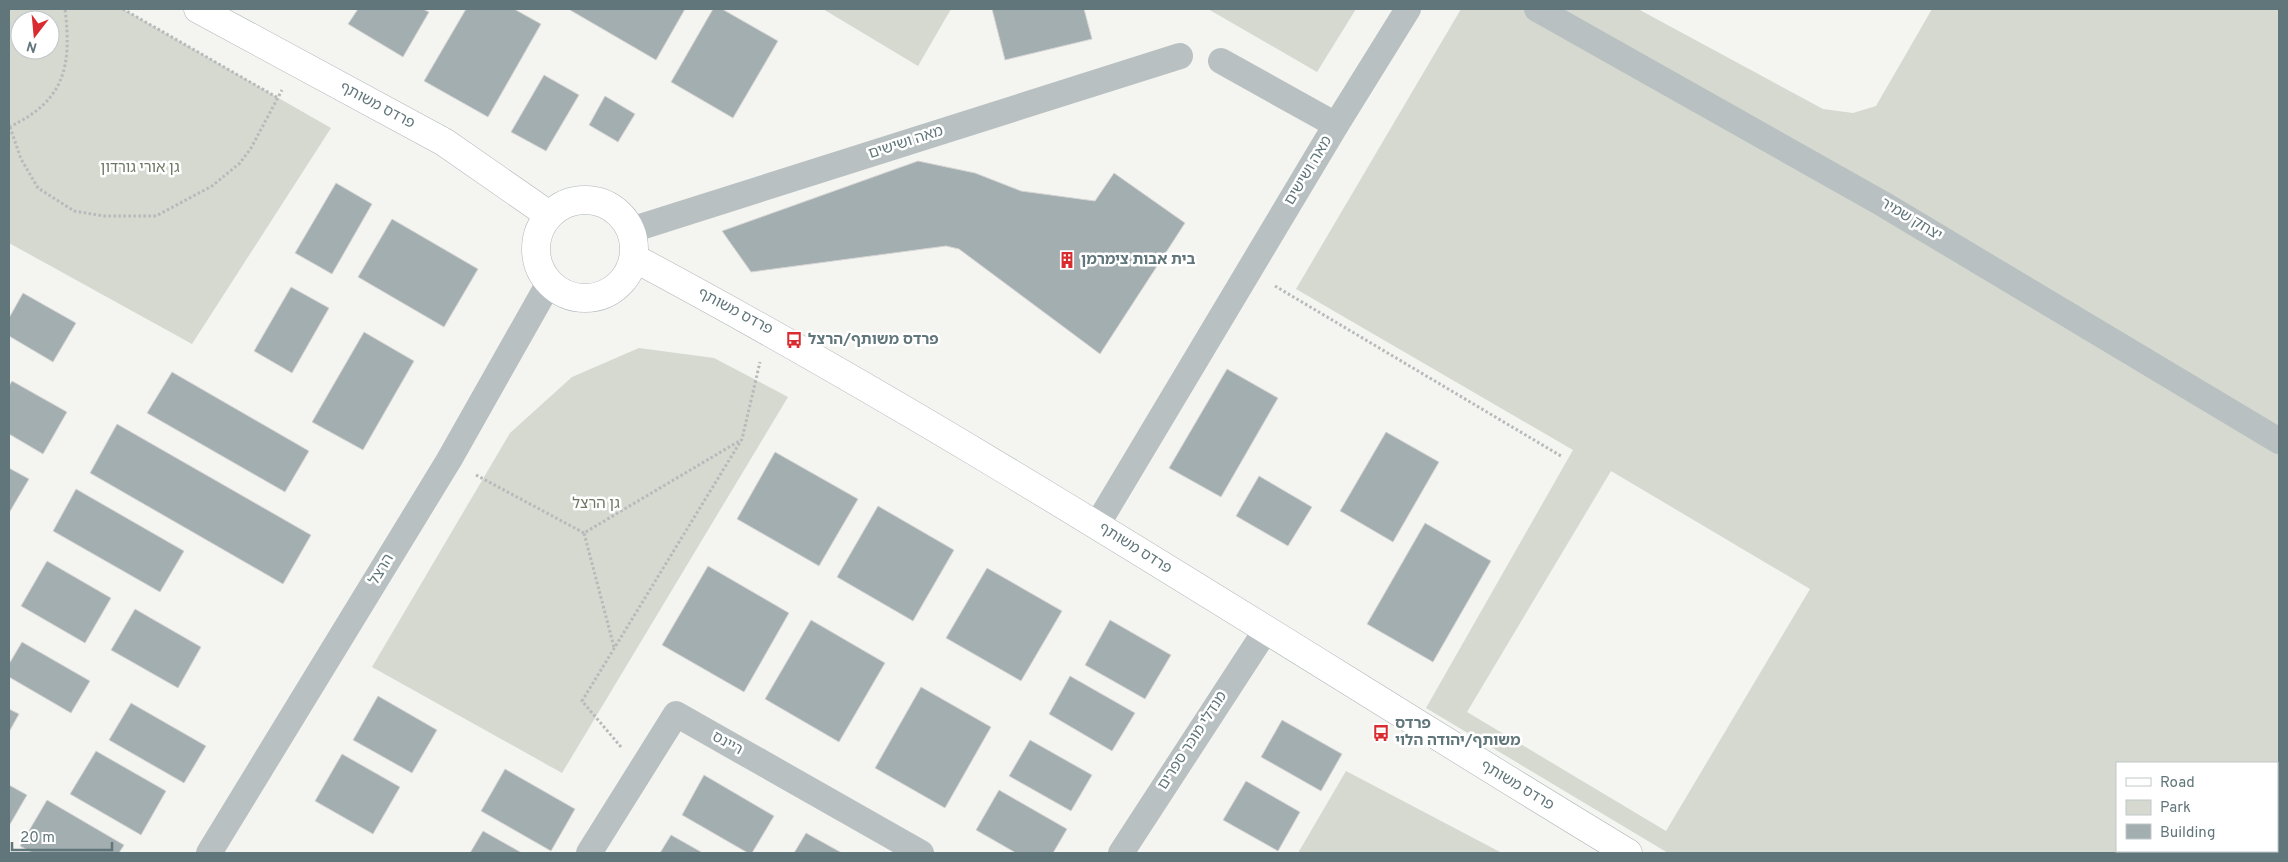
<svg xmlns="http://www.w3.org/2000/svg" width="2288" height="862" viewBox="0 0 2288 862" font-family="Overpass,'Noto Sans Hebrew',sans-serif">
  <rect width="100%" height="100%" fill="#f4f4f1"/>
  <g fill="#d5d9d0" fill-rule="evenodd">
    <path d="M 9,9 L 123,9 L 331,128 L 192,344 L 9,243 ZM 20,20 L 50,20 L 50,50 L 20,50 Z"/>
    <polygon points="823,9 951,9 918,66"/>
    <polygon points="1208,9 1356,9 1317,72"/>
    <path d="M 1461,9 L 1638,9 L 1823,109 L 1853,113 L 1876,106 L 1932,9 L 2279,9 L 2279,853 L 1668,853 L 1426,708 L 1573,450 L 1296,289 ZM 1611,471 L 1810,589 L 1666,831 L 1467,712 ZM 2117,763 L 2277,763 L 2277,851 L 2117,851 Z"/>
    <polygon points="639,348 714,358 788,397 562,773 372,667 510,433 572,377"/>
    <polygon points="1346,771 1502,853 1298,853"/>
  </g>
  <g fill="#a3aeb0" stroke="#d6d5d4">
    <polygon points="358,9 423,9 429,12 403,57 348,24"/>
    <polygon points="466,9 514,9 541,24 488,117 424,81"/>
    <polygon points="571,9 685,9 656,60 570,10"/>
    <polygon points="713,9 722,9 778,41 733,118 671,82"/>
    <polygon points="992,9 1084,9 1092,39 1005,60"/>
    <polygon points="544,75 579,95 546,151 511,132"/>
    <polygon points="605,96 635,114 618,142 589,125"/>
    <polygon points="918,161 975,173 1021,191 1095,201 1114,173 1185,223 1100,354 959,249 946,246 751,272 722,231"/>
    <polygon points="336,183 372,204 332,274 295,253"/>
    <polygon points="392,219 478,269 444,327 358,277"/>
    <polygon points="291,287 329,308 292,373 254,351"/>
    <polygon points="23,293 76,323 53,362 9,336 9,318"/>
    <polygon points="364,332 414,361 363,450 312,422"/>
    <polygon points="1227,369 1278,398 1221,497 1169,468"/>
    <polygon points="172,372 309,451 285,492 147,413"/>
    <polygon points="12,381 67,412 43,454 9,434 9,386"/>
    <polygon points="117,424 311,535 283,584 90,473"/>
    <polygon points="1386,432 1439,462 1393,542 1340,511"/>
    <polygon points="775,452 858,499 819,566 737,519"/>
    <polygon points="9,468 29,479 9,513"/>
    <polygon points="1259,476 1312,507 1288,546 1236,516"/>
    <polygon points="76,489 184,551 160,592 53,531"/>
    <polygon points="878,506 954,550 913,621 837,577"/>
    <polygon points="1425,523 1491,561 1433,662 1367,624"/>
    <polygon points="47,561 111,598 85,643 21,606"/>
    <polygon points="708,566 789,613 744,692 662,645"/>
    <polygon points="987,568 1062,611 1021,681 946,638"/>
    <polygon points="135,609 201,647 178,688 111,650"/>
    <polygon points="811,620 885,663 839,742 765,699"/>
    <polygon points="1110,620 1171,655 1145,699 1085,665"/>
    <polygon points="22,642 90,681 71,713 9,677 9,664"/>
    <polygon points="1070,676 1135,713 1112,751 1049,714"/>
    <polygon points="921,687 991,727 945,808 875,768"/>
    <polygon points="378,696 437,730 412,773 353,740"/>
    <polygon points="131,703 206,746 184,783 109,740"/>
    <polygon points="9,709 19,714 9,732"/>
    <polygon points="1282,720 1342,754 1321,791 1261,757"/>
    <polygon points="1030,740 1092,775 1071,811 1009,776"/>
    <polygon points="96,751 166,791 141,835 70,794"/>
    <polygon points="342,754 400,787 373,834 315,801"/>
    <polygon points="505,769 575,809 551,851 481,811"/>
    <polygon points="704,775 774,816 752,853 748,853 682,815"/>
    <polygon points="1246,781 1300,812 1278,851 1223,820"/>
    <polygon points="9,785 27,795 9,826"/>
    <polygon points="999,790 1067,829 1053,853 1016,853 976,830"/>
    <polygon points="47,800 124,845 119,853 33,853 20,846"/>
    <polygon points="483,831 522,853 470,853"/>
    <polygon points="806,833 842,853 794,853"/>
    <polygon points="671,835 703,853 660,853"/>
  </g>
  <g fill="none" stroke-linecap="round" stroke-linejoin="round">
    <g stroke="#aeb6b8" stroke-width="29">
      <g id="secondary">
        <polyline points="198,9 444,142 549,215"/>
        <circle cx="585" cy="249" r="49"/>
        <path d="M 634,258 C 975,440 1298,653 1628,853"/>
      </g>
    </g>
    <g stroke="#b6babb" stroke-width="3" stroke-dasharray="2.5 2.5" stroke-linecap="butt">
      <polyline points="123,9 278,98"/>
      <path d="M 9,127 C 65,101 72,66 65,9"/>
      <polyline points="10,127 21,159 38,188 74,211 104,216 156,216 212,186 240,163 251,148 282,90"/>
      <polyline points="1275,286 1561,456"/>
      <polyline points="476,475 584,533"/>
      <polyline points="614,647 584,533 741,440"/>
      <polyline points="621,747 582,701 742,439 760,362"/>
    </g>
    <g stroke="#b9c0c1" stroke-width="26">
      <polyline points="1537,9 1883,204 2279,441"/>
      <polyline points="1221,61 1336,125"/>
      <polyline points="631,230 1180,56"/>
      <polyline points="1097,525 1336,125 1408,9"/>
      <polyline points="209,853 449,460 549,283"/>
      <polyline points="589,853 676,714 921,853"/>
      <polyline points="1121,853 1266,630"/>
    </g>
    <use href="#secondary" stroke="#fff" stroke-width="28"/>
  </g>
  <defs>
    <g id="building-bare" transform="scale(1.35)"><path d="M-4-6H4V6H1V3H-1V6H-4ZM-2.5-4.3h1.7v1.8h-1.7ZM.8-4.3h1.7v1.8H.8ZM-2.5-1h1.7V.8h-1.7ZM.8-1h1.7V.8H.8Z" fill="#d92c30" stroke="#fff" stroke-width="2.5" paint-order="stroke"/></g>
    <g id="bus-bare" transform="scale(1.35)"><path d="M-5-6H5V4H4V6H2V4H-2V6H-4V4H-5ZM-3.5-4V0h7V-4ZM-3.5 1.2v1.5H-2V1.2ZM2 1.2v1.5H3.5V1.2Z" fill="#d92c30" stroke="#fff" stroke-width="2.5" paint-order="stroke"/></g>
  </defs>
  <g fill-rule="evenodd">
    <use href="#building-bare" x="1067" y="260"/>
    <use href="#bus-bare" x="794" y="340"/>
    <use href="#bus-bare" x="1381" y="733"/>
  </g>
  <g text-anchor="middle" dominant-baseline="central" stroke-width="5" stroke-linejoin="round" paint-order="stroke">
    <g font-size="15" fill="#61767a" stroke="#fff">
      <text transform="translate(377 106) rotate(28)">פרדס משותף</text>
      <text transform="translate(906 143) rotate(-18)">מאה ושישים</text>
      <text transform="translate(1309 171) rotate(-59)">מאה ושישים</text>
      <text transform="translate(1911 220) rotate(31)">יצחק שמיר</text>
      <text transform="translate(735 312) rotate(28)">פרדס משותף</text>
      <text transform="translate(1135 549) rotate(32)">פרדס משותף</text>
      <text transform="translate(382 570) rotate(-59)">הרצל</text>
      <text transform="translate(1193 741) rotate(-57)">מנדלי מוכר ספרים</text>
      <text transform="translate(727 744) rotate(29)">ריינס</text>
      <text transform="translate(1517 786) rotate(31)">פרדס משותף</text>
    </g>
    <g font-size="15" fill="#6d7863" stroke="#fff">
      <text x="140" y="168">גן אורי גורדון</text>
      <text x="596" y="504">גן הרצל</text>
    </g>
    <g font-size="15" font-weight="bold" fill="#61767a" stroke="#fff" text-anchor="start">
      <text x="1081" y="260">בית אבות צימרמן</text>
      <text x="808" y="340">פרדס משותף/הרצל</text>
      <text x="1395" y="724">פרדס<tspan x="1395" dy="17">משותף/יהודה הלוי</tspan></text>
    </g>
  </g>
  <rect width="2288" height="862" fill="none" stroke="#61767a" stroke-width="20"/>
  <rect x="2116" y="762" width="162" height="90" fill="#ffffff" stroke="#c0c8ca"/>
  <rect x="2126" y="778" width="25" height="8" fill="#ffffff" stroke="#c0c8ca"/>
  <text x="2160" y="787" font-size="15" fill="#61767a">Road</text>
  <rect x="2126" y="800" width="25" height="15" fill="#d5d9d0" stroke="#c0c8ca"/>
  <text x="2160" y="812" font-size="15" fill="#61767a">Park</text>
  <rect x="2126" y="824" width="25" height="15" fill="#a3aeb0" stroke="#c0c8ca"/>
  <text x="2160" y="837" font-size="15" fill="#61767a">Building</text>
  <g transform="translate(35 35) rotate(196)"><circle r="24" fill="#ffffff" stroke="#c0c8ca"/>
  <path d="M0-4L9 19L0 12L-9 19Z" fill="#d92c30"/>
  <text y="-8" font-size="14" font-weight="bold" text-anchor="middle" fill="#61767a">N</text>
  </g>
  <path d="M12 842v8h100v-8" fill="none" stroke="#61767a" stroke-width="2.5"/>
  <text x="20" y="842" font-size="15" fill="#61767a" stroke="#ffffff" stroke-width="4" paint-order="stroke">20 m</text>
</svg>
